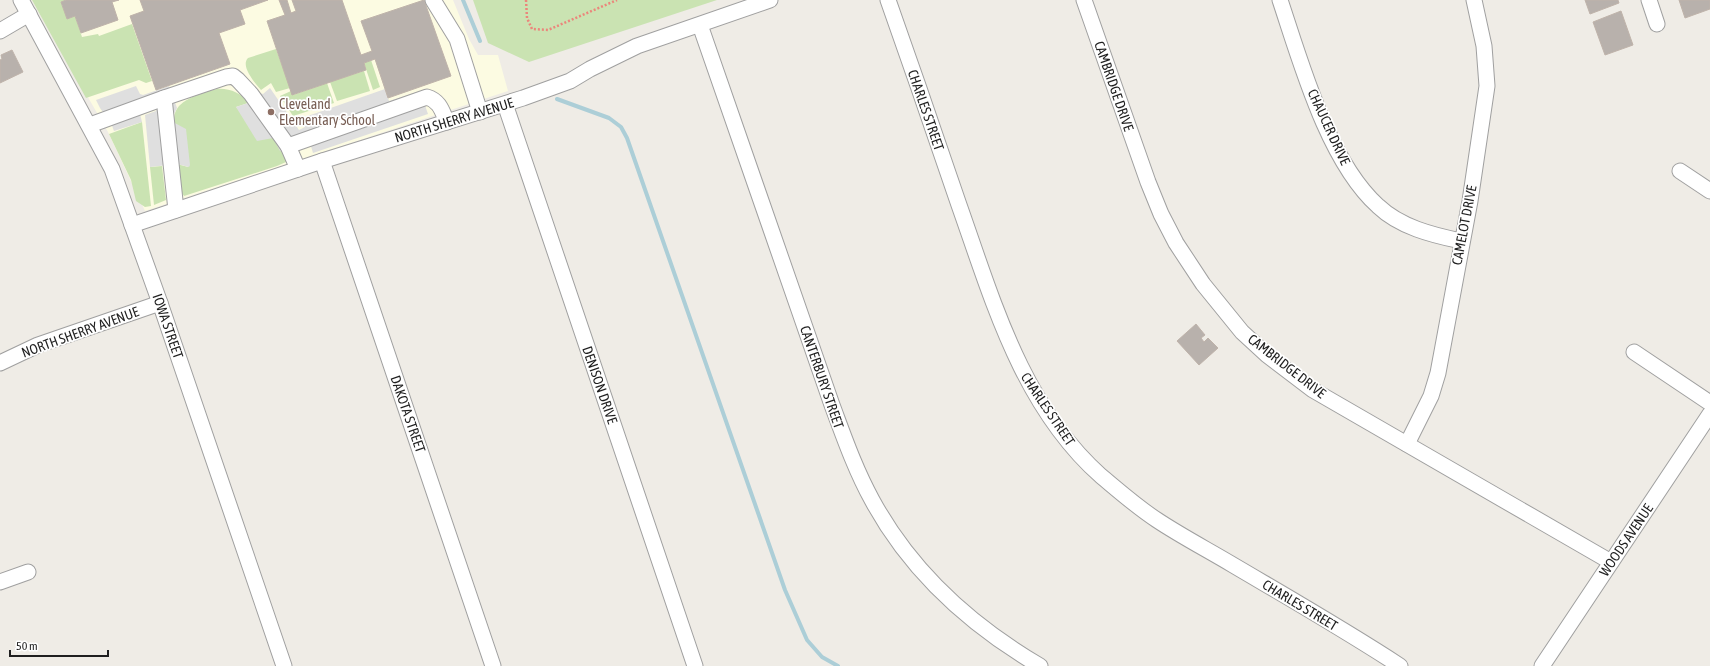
<svg xmlns="http://www.w3.org/2000/svg" width="1710" height="666" viewBox="0 0 1710 666" font-family="'Asap Condensed',sans-serif">
  <rect width="100%" height="100%" fill="#efece6"/>
  <polygon fill="#fcfbe2" points="32,0 453,0 469,39 478,55 498,55 508,91 145,211 108,132"/>
  <g fill="#cae3b2">
    <polygon points="32,0 66,0 61,2 67,19 75,16 82,37 98,34 99,36 132,24 152,81 146,83 139,80 86,98"/>
    <polygon points="473,0 717,0 529,62 488,43"/>
    <path d="M 276,49 L 290,88 L 276,92 L 271,83 L 261,90 C 255,83 240,66 248,58 Z"/>
    <polygon points="371,60 380,87 373,90 364,63"/>
    <polygon points="364,71 370,91 337,101 330,82"/>
    <polygon points="327,83 334,103 293,116 280,96 291,91 293,95"/>
    <path d="M 217,89 C 229,88 242,93 248,103 L 236,107 L 273,138 L 286,159 L 286,162 L 277,166 L 184,196 L 181,192 L 177,164 L 188,167 C 173,121 157,104 217,89 Z"/>
    <polygon points="142,122 151,206 145,207 136,201 131,180 109,134"/>
    <polygon points="162,166 166,200 154,205 150,167"/>
  </g>
  <g fill="#dfdfdf">
    <polygon points="136,86 140,94 143,95 169,86 177,108 173,116 173,122 186,129 190,165 189,167 177,164 150,167 145,115 156,111 156,109 140,114 142,122 114,131 111,123 100,108 96,100"/>
    <polygon points="270,88 299,130 305,127 302,118 385,89 389,101 420,91 428,114 313,153 310,143 280,151 273,138 257,141 236,107 248,103 246,99 258,90 260,93 263,94"/>
  </g>
  <g fill="none" stroke-linecap="round" stroke-linejoin="round">
    <g stroke="#acced7" stroke-width="4">
      <polyline points="463,0 480,41"/>
      <polyline points="557,99 609,118 621,127 627,138 785,590 807,640 822,657 838,666"/>
    </g>
  </g>
  <g fill="#b8b1ac" stroke="#bfb3aa">
    <polygon points="66,0 119,0 112,2 118,20 81,33 75,16 67,19 61,2"/>
    <polygon points="140,0 268,0 240,10 245,24 219,33 230,64 156,90 130,16 144,11"/>
    <polygon points="279,0 287,0 291,13 296,11 292,0 342,0 361,55 372,51 361,21 424,0 451,76 388,98 375,59 364,63 366,70 292,95 267,21 285,15"/>
    <polygon points="1585,0 1618,0 1619,3 1590,14"/>
    <polygon points="1679,0 1710,0 1710,9 1685,18"/>
    <polygon points="1621,11 1633,45 1605,55 1593,22"/>
    <polygon points="12,50 23,72 0,83 0,60 2,59 1,55"/>
    <polygon points="1196,324 1205,335 1201,338 1204,342 1208,338 1218,348 1199,365 1177,341"/>
  </g>
  <g fill="none" stroke-linecap="round" stroke-linejoin="round">
    <g stroke="#a0a0a0" stroke-width="17">
      <g id="minor">
        <polyline points="21,0 112,169 160,303 284,666"/>
        <polyline points="433,0 457,39 480,112"/>
        <path d="M 888,0 C 912,68 936,137 959,205 C 993,301 1022,406 1101,476 C 1119,491 1137,507 1157,520 C 1181,536 1208,550 1233,565 C 1289,598 1345,630 1400,666"/>
        <polyline points="1084,0 1148,182 1161,214 1176,243 1203,284 1242,332 1267,355 1313,390 1611,562"/>
        <path d="M 1280,0 C 1301,63 1328,161 1378,206 C 1400,227 1432,235 1461,241"/>
        <polyline points="1649,0 1657,24"/>
        <path d="M 700,25 L 832,405 C 844,437 855,469 872,500 C 911,572 970,625 1040,666"/>
        <polyline points="0,31 29,14"/>
        <polyline points="505,104 695,666"/>
        <polyline points="90,125 164,98"/>
        <path d="M 288,146 L 427,97 C 440,101 442,111 447,122"/>
        <polyline points="322,161 493,666"/>
        <polyline points="1680,171 1710,191"/>
        <polyline points="176,210 164,98 226,77 233,76 238,80 251,94 288,146 298,169"/>
        <polyline points="132,225 322,161 523,98 570,81 590,69 637,46 770,0"/>
        <polyline points="1634,352 1710,403"/>
        <polyline points="0,363 38,345 160,303"/>
        <polyline points="1407,444 1431,396 1438,373 1470,201 1487,86 1484,46 1474,0"/>
        <polyline points="0,582 28,572"/>
        <polyline points="1542,666 1710,414"/>
      </g>
    </g>
    <polyline stroke="#eb867b" stroke-width="2.5" stroke-dasharray="2 2" stroke-linecap="butt" points="526,0 527,18 532,29 548,30 617,0"/>
    <use href="#minor" stroke="#fff" stroke-width="15"/>
  </g>
  <circle fill="#8d6e63" stroke="#fff" stroke-width="1.5" cx="271" cy="112" r="4"/>
  <g text-anchor="middle" dominant-baseline="central" stroke-width="3.5" stroke-linejoin="round" paint-order="stroke">
    <g font-size="14" fill="#1f1f1f" stroke="#fff">
      <text transform="translate(1114 86) rotate(71)">CAMBRIDGE DRIVE</text>
      <text transform="translate(926 110) rotate(71)">CHARLES STREET</text>
      <text transform="translate(454 120) rotate(-17)">NORTH SHERRY AVENUE</text>
      <text transform="translate(1329 127) rotate(65)">CHAUCER DRIVE</text>
      <text transform="translate(1464 225) rotate(-79)">CAMELOT DRIVE</text>
      <text transform="translate(168 326) rotate(71)">IOWA STREET</text>
      <text transform="translate(80 332) rotate(-20)">NORTH SHERRY AVENUE</text>
      <text transform="translate(1287 366) rotate(38)">CAMBRIDGE DRIVE</text>
      <text transform="translate(822 377) rotate(71)">CANTERBURY STREET</text>
      <text transform="translate(600 385) rotate(71)">DENISON DRIVE</text>
      <text transform="translate(1048 409) rotate(56)">CHARLES STREET</text>
      <text transform="translate(408 414) rotate(71)">DAKOTA STREET</text>
      <text transform="translate(1626 540) rotate(-56)">WOODS AVENUE</text>
      <text transform="translate(1300 605) rotate(31)">CHARLES STREET</text>
    </g>
    <g font-size="14" fill="#785e54" stroke="#fff" text-anchor="start">
      <text x="279" y="104">Cleveland<tspan x="279" dy="16">Elementary School</tspan></text>
    </g>
  </g>
  <path d="M10 650v6h98v-6" fill="none" stroke="#1f1f1f" stroke-width="2"/>
  <text x="16" y="650" font-size="12" fill="#1f1f1f" stroke="#ffffff" stroke-width="3" paint-order="stroke">50 m</text>
</svg>
